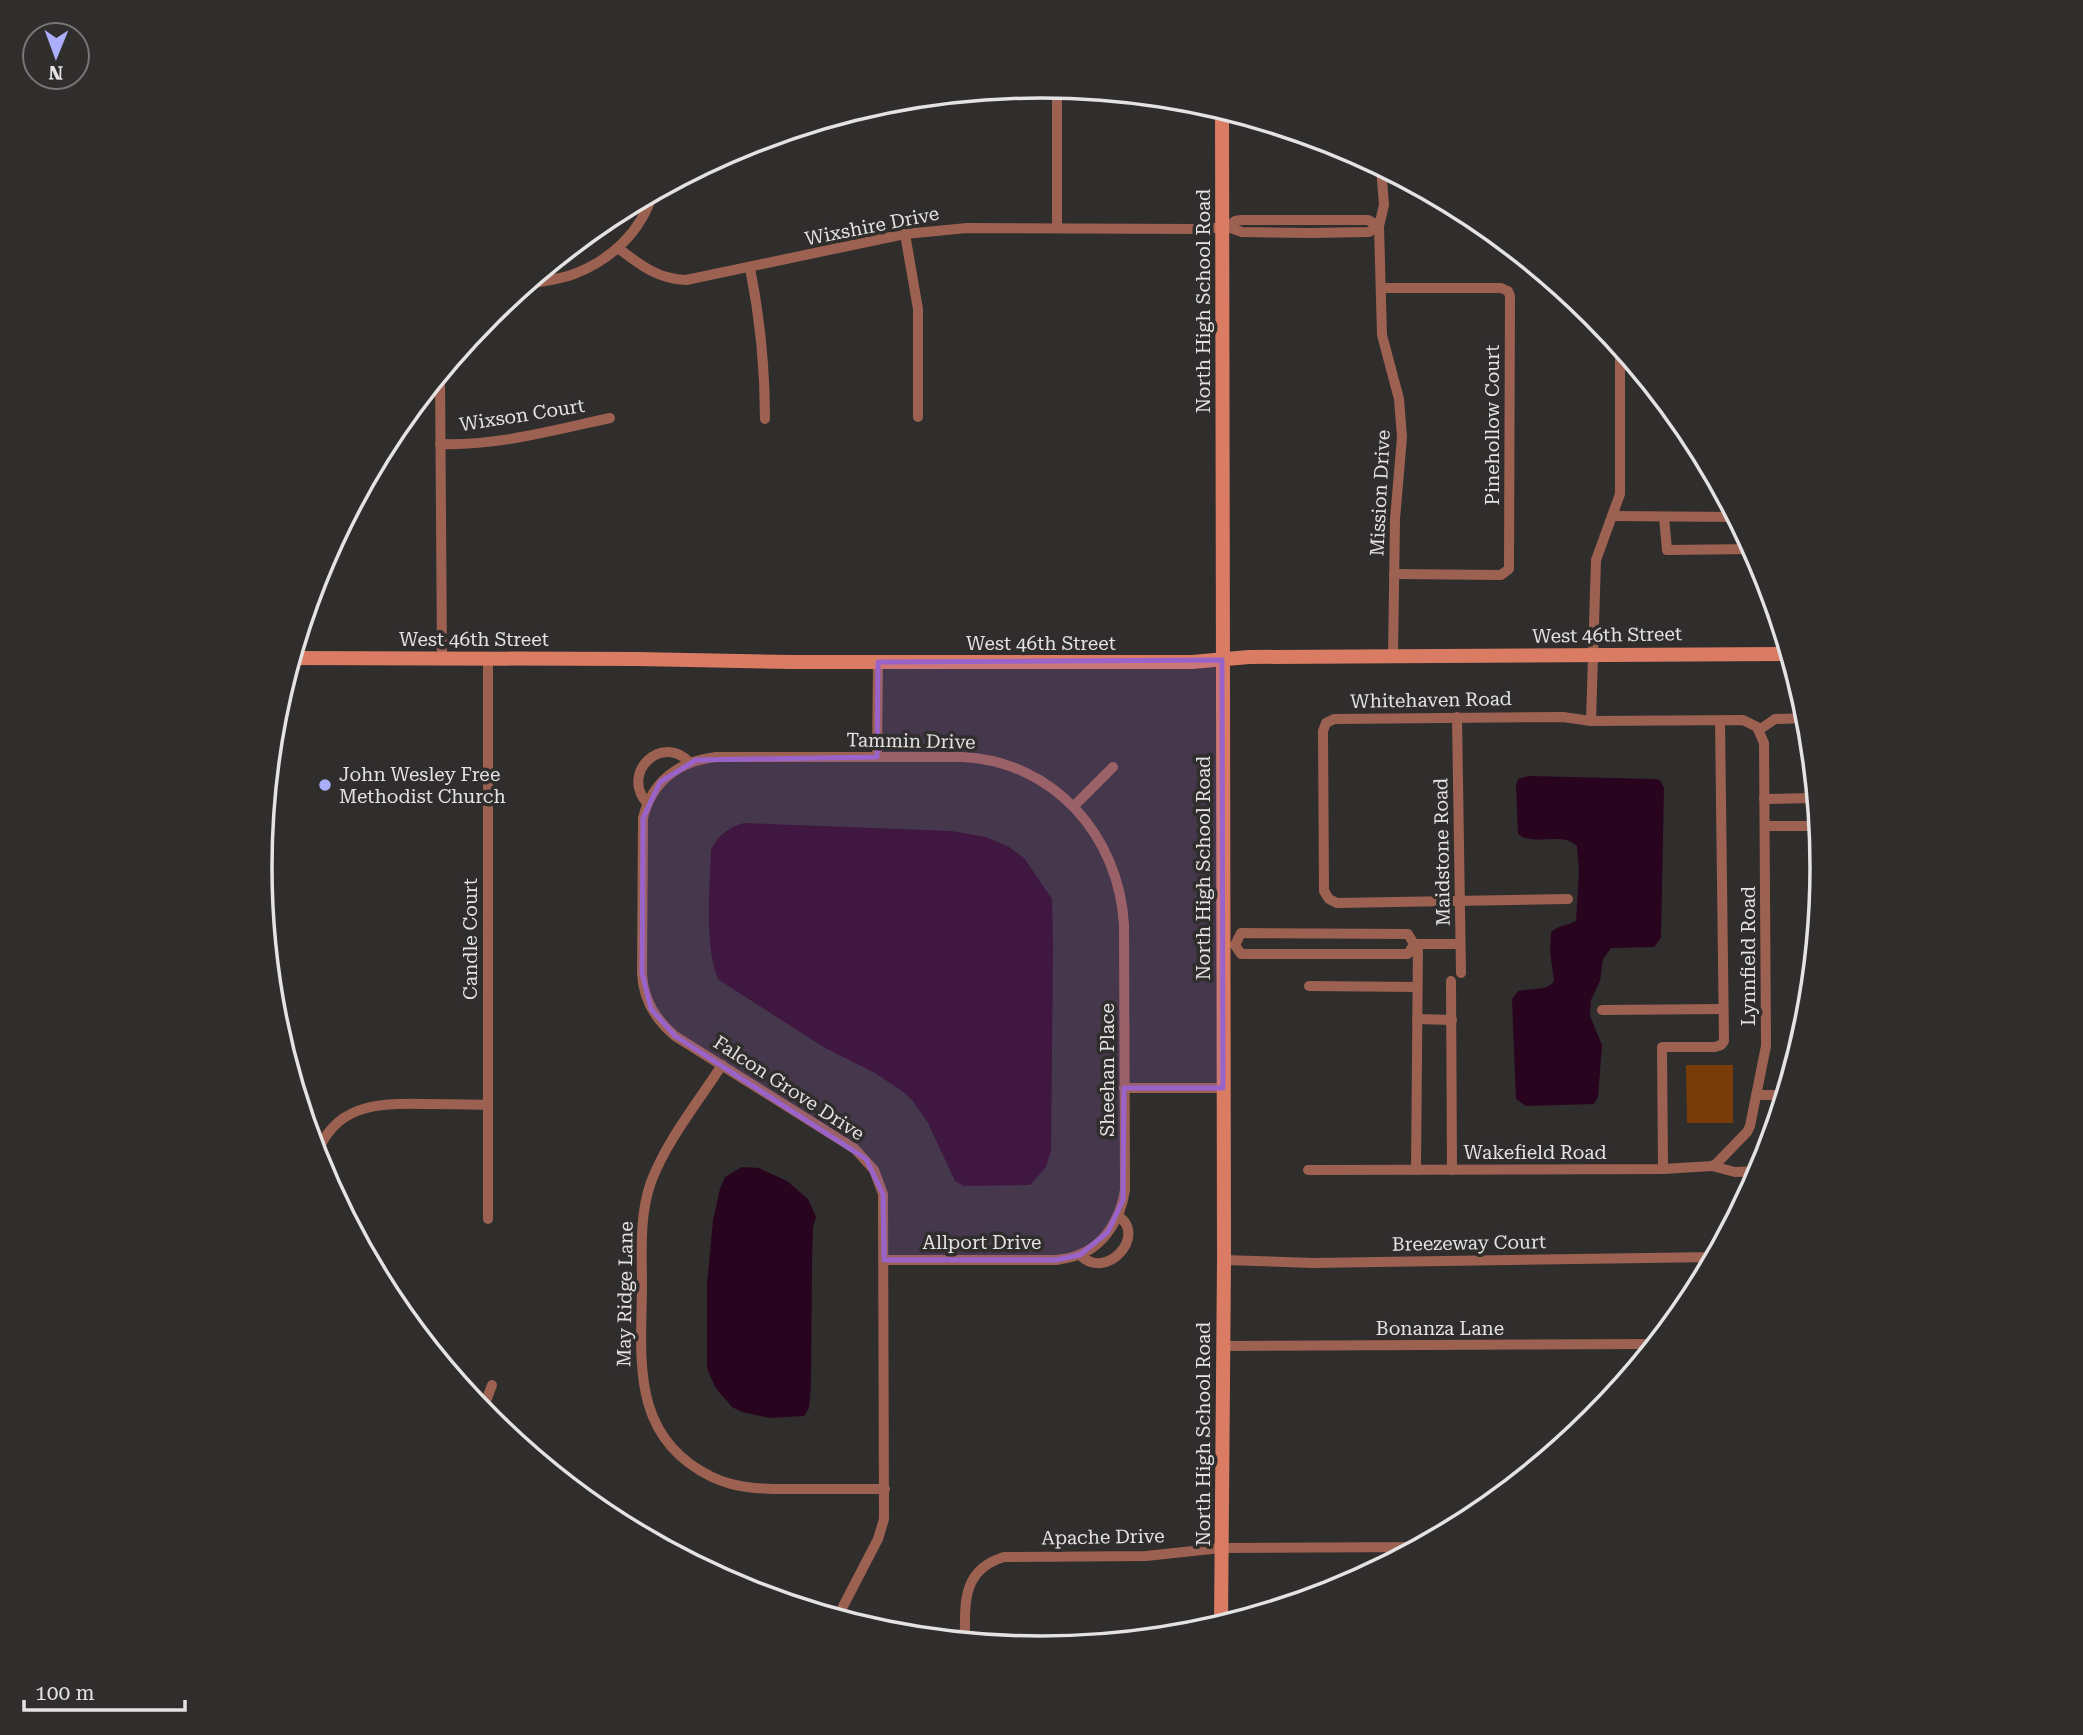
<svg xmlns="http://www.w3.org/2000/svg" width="2083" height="1735" viewBox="0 0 2083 1735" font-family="'Roboto Serif',serif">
  <rect width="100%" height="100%" fill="#302d2d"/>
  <polygon fill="#773c07" points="1686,1065 1733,1065 1733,1123 1687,1123"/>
  <g fill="#28041f">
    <path d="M 1529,776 L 1655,779 L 1660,780 L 1664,788 L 1661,938 L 1654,947 L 1611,948 L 1603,959 L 1600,981 L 1591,1000 L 1590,1016 L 1602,1045 L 1598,1097 L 1594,1104 L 1526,1106 L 1516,1099 L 1512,999 L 1518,991 C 1530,988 1548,991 1554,981 L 1550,952 L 1551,932 C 1559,925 1567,926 1576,921 L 1579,871 L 1577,846 C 1562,831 1534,847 1518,834 L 1516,785 L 1518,779 Z"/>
    <path d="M 744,823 L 951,831 L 986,837 L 1009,847 L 1024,858 L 1052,899 L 1053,945 L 1051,1151 L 1046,1167 L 1030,1185 L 964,1186 L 955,1181 L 928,1123 L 912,1100 L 902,1091 L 875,1073 L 825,1048 L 719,980 C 704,952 710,883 711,850 C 719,834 728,828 744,823 Z"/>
    <polygon points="742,1167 759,1168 787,1181 808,1199 816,1217 813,1227 812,1264 811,1385 809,1408 804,1416 770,1418 742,1412 732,1407 715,1387 707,1368 707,1285 713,1220 720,1189 725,1177"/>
  </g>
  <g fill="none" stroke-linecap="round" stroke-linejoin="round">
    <g stroke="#9c6151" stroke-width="10">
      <polyline points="1381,167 1384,205 1379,226 1382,335 1399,399 1402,437 1395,519 1393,656"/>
      <polyline points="1228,227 1242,232 1311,233 1369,232 1379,226"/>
      <polyline points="1057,228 1057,87"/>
      <polyline points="905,234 918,309 918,417"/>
      <path d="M 618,248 C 640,265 658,279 686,280 L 905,234 L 967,228 L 1199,229 L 1228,227 L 1235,221 L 1241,220 L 1368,220 L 1379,226"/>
      <path d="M 750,268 C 760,318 765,368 765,419"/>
      <path d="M 525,285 C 541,281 559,280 574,274 C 611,260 641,232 653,193"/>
      <polyline points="1381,288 1501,288 1508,291 1510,296 1509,569 1501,575 1394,574"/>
      <polyline points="440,374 442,659"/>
      <path d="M 440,444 C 498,446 554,430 610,418"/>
      <polyline points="1612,516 1736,517"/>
      <polyline points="1664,517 1667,550 1753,549"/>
      <polyline points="1457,717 1461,973"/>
      <polyline points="1591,721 1596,560 1620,494 1620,346"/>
      <polyline points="1759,730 1775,719 1809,718"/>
      <polyline points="877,757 878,662"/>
      <polyline points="1764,799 1816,798"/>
      <path d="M 647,803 C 620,773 662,733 689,762"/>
      <polyline points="1074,806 1113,767"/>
      <polyline points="1765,826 1819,826"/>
      <polyline points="1568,899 1337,903 1329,899 1324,891 1323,731 1326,723 1334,719 1563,717 1591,721 1743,720 1757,727 1764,743 1766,1046 1750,1126 1747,1132 1717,1163 1712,1166"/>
      <polyline points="1414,944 1460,944"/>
      <polyline points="1235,945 1241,933 1408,934 1414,944"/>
      <polyline points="1235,945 1241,954 1408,954 1414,944"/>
      <polyline points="1451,981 1452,1170"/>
      <polyline points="1309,986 1417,987"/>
      <polyline points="1602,1010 1723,1009"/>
      <polyline points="1417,1019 1452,1020"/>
      <path d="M 722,1065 C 698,1102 667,1140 651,1182 C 639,1216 642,1252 642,1287 C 641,1362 631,1438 712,1477 C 741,1491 773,1489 805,1489 C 832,1489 858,1489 885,1489"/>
      <polyline points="1124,1088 1223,1088"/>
      <polyline points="1756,1095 1786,1095"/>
      <path d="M 316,1157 C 333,1105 376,1103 423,1104 C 444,1104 466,1104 488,1105"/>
      <polyline points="1663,1169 1662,1047 1715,1047 1721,1045 1724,1041 1720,721"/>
      <polyline points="1308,1170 1663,1169 1712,1166 1735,1172 1761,1171"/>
      <polyline points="1416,1170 1418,944"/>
      <polyline points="488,1219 488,659"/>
      <path d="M 1080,1255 C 1106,1282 1148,1235 1118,1216"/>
      <polyline points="1224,1260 1313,1263 1715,1257"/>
      <polyline points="1223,1346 1657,1344"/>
      <polyline points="482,1412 492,1385"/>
      <path d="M 837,1618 L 878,1539 L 884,1519 L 883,1194 L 874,1170 L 855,1149 L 675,1036 C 656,1020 643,999 642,973 L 643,818 C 652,781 679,761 716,757 L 962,757 C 1054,761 1119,836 1124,925 L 1125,1190 C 1121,1217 1105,1246 1078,1255 C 1071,1258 1063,1259 1056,1260 L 884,1260"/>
      <path d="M 965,1642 C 965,1604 961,1570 1004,1557 L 1146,1556 L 1221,1548 L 1420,1547"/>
    </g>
    <g stroke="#d97c63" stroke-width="14">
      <polyline points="292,658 638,659 791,662 1192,662 1249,657 1790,654"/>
      <polyline points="1221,1626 1224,1260 1222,109"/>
    </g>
  </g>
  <path fill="#9a63ca" fill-opacity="0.2" stroke="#9a63ca" stroke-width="5" stroke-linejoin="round" d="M 1222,660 L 1223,1088 L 1124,1088 L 1123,1200 L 1108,1232 L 1080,1255 L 1056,1260 L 884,1260 L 883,1194 L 866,1159 L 675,1036 L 651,1009 L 642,973 L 643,818 L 660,782 L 696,760 L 877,757 L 878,662 Z"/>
  <circle fill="#abaffb" stroke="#302d2d" stroke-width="2.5" cx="325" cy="785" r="7"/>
  <g text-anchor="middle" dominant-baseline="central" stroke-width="7" stroke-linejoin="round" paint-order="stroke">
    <g font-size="19" fill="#e4e2e2" stroke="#302d2d">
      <text transform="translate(872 226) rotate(-11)">Wixshire Drive</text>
      <text transform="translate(1203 301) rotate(-90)">North High School Road</text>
      <text transform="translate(522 415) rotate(-9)">Wixson Court</text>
      <text transform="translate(1492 425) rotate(-90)">Pinehollow Court</text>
      <text transform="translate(1380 493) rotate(-87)">Mission Drive</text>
      <text transform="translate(1607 635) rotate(-1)">West 46th Street</text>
      <text x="474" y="639">West 46th Street</text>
      <text x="1041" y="643">West 46th Street</text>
      <text transform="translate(1431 700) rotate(-1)">Whitehaven Road</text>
      <text transform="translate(911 741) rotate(1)">Tammin Drive</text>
      <text transform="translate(1442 852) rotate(-91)">Maidstone Road</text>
      <text transform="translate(1203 868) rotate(-90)">North High School Road</text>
      <text transform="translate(470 939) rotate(-90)">Candle Court</text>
      <text transform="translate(1748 956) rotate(-90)">Lynnfield Road</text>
      <text transform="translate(1107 1070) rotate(-90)">Sheehan Place</text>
      <text transform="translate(789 1088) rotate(33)">Falcon Grove Drive</text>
      <text x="1535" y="1152">Wakefield Road</text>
      <text x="982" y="1242">Allport Drive</text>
      <text transform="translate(1469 1243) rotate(-1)">Breezeway Court</text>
      <text transform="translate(625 1294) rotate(-89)">May Ridge Lane</text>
      <text x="1440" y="1328">Bonanza Lane</text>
      <text transform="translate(1203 1434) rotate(-90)">North High School Road</text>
      <text transform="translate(1103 1537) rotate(-1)">Apache Drive</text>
    </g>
    <g font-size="19" fill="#e4e2e2" stroke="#302d2d" text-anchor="start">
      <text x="339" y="774">John Wesley Free<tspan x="339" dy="22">Methodist Church</tspan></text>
    </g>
  </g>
  <path d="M0 0H2083V1735H0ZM272 867a769 769 0 1 1 1538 0a769 769 0 1 1-1538 0Z" fill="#302d2d" fill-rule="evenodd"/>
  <path fill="none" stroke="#e4e2e2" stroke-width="3.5" d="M272 867a769 769 0 1 1 1538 0a769 769 0 1 1-1538 0Z"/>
  <g transform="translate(56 56) rotate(181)"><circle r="33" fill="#302d2d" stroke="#787575" stroke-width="2"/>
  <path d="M0-5L12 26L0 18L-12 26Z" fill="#abaffb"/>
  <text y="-10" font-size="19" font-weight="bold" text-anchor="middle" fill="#e4e2e2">N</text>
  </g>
  <path d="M24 1700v10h161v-10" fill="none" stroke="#e4e2e2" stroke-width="3.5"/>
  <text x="35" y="1700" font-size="21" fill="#e4e2e2" stroke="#302d2d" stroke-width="5" paint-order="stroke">100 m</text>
</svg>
